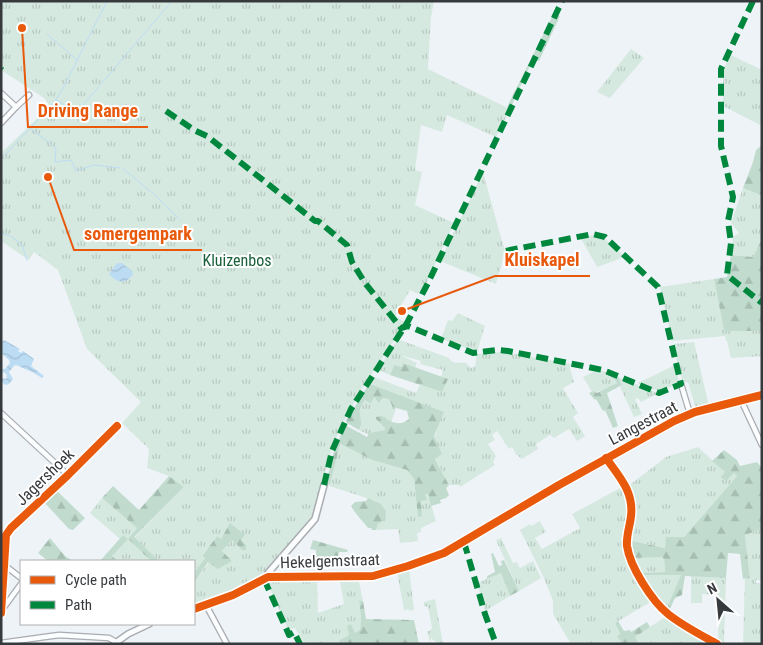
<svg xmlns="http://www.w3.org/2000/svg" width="763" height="645" viewBox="0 0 763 645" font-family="'Roboto Condensed',sans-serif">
  <defs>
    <pattern id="grass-tufts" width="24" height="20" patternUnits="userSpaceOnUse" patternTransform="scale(1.25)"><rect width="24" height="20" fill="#d6e9e0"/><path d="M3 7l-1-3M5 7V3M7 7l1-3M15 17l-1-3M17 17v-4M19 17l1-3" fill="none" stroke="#b8c9c1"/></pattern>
    <pattern id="forest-firs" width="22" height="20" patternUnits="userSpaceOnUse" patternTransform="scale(1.25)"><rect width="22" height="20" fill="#c1dcce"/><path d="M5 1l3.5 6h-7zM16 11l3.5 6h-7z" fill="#a6beb2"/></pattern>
    <pattern id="water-waves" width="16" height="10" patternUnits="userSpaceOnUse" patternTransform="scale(1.25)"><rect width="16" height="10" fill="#bcdcf4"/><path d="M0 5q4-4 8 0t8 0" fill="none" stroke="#a2bed2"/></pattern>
  </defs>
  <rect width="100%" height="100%" fill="#eef3f8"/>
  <g fill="url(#grass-tufts)">
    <polygon points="1,1 434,1 431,17 428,69 510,109 496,137 447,115 442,132 421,125 415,170 422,172 415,205 454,223 421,295 410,290 395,316 406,323 359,393 341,427 332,447 313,520 262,577 226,596 195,606 194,583 209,562 231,561 222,551 232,540 242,550 240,540 244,535 230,524 221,540 217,536 202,555 205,558 194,573 194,561 159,561 134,538 184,487 169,476 147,468 149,449 122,423 141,402 87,349 58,270 34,252 29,260 1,241 1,153 50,106 44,98 1,70"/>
    <polygon points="631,49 644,58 610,98 597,92"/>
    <polygon points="729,54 762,70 762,126 723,106 723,74"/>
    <polygon points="483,172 505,252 496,284 440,261"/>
    <polygon points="743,188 762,194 762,238 753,257 731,255 733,237 739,233 731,223"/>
    <polygon points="595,235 603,237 625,257 597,267 580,237"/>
    <polygon points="714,279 724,331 762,331 762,356 731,358 727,341 726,341 725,336 672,341 660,287"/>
    <polygon points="458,313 485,326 477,352 441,339 448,320 452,321"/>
    <path d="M 400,340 L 449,358 C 453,365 459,362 466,363 L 471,368 L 475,366 L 477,354 L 504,352 L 571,364 L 570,368 L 574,382 L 563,388 L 578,413 L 573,417 L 585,436 L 577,441 L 569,429 L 554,438 L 550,435 L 536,444 L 538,449 L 522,459 L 516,454 L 512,447 L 509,449 L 497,431 L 492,435 L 495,440 L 488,444 L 496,456 L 493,462 L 495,465 L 460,487 L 459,485 L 449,485 L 435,458 L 442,454 L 434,439 L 438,426 L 370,384 L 374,377 L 416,393 L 420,385 L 442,392 L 447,379 L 441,377 L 443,370 L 420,364 L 421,361 L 400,355 L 417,363 L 415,368 L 404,363 L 402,368 L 394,365 L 390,375 L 378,370 L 395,343 Z"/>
    <polygon points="694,342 709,406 696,410 688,382 683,383 673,345 674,344"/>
    <path d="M 675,365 L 679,382 C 660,393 658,392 638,383 Z"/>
    <path d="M 597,370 L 614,379 L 617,383 C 608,389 601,392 592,392 L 583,377 Z"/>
    <polygon points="618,377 658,393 641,402 638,398 635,399 642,414 634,417 620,387 622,385"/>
    <path d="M 373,397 L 381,402 L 383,398 C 391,398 390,405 396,408 L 391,423 L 376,417 L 376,419 L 385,428 L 385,430 C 379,432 374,431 369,435 L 359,430 C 364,424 359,416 359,409 L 365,400 L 372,401 Z"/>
    <polygon points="339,444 372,460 407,470 414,479 418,516 422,515 420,501 425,494 428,494 436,521 421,528 421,532 417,533 418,541 400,543 398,529 376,530 378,524 382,521 376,501 326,485 326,483 330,483"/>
    <polygon points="698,447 725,472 725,480 734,473 737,476 684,537 666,548 628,540 632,521 627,487 666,457"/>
    <polygon points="624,486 629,500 630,516 626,535 631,562 654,600 615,623 620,634 617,636 622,644 571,644 553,614 553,601 543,576 520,530 530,524 531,526 540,521 546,532 535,538 542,549 580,528 572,514"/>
    <polygon points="102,498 137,528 128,539 151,561 118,561 112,556 127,539 123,535 120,539 90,513"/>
    <polygon points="762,529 762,580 756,580 756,583 762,584 762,644 743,644 745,579 750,578 745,535"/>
    <polygon points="501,538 513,563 517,562 520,568 533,561 541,578 519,591 496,540"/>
    <polygon points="664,556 665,572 638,573 631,558"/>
    <polygon points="409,568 414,610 409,611 409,609 404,610 397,572"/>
    <polygon points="501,573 510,596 485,611 477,583"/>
    <polygon points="665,574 682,575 666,610 639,575"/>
    <polygon points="691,576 726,578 724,644 718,643 719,595 702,594 702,603 691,603"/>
    <polygon points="271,579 317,579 318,613 344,604 340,582 359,582 363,601 359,602 361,618 360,631 355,633 351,624 349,635 340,640 338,644 304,644 295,628 288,630 266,580"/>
    <polygon points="435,599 443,644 438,644 431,638 430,643 427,631 430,631 432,628 428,607 424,606 424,602"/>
    <polygon points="667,616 710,642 707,644 639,644 634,637"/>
  </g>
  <g fill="url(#forest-firs)">
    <polygon points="554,13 560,16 539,61 533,59 510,109 507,107"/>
    <polygon points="762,145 762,194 761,195 743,188 753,162 756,150"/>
    <polygon points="762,238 762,331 724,331 714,279 727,277 731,255 753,257"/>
    <polygon points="403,363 448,379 442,392 390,375 394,365 402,367"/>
    <polygon points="599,370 618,377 622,385 607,393 618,426 613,428 605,410 603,411 596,399 595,400 589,393 594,391 597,393 617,383 614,379"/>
    <path d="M 373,377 L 374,377 L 370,384 L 444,412 L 434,436 L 442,454 L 435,459 L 449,485 L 446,488 L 449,495 L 446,498 L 440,500 L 441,503 L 431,506 L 428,494 L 425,494 L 427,500 L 421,501 L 422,516 L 418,517 L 414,479 L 407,470 L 372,460 L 340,444 L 330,484 L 326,483 L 334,451 L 345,425 L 367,437 L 369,433 L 385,430 L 385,428 L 376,419 L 376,417 L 382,416 C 391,422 399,427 409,419 L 407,411 L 393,407 C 390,402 390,398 383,398 L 379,403 L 374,397 L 372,402 L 370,403 L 365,400 C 353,414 366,418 359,430 L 347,423 L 346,421 Z"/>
    <polygon points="724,450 737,460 740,466 757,462 762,468 762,529 745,535 750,578 743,579 740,554 728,553 726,578 685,576 682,595 675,598 668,613 666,610 681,575 639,575 638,573 665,572 664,557 631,558 628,540 665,548 666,537 684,537 737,476 734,473 726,481 721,477 725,472 712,461"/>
    <polygon points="169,476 184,487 134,537 159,561 151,561 128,539 112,556 118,561 100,561 123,535 128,539 137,528 102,498 113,486 139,510"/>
    <polygon points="55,489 85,518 73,530 69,529 43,501"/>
    <path d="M 368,498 L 381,504 L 386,511 L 385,519 L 378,524 L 376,530 L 372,530 L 371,528 L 368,528 C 362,520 356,515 351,506 L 355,502 L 366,501 Z"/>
    <polygon points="230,523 245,535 241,540 246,545 246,550 242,550 232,540 222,551 232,561 218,569 208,562 194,583 194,573 205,558 202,556 217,536 221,539"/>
    <polygon points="50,538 65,556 73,561 48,561 38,553"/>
    <polygon points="313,540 348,550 347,552 339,552 337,561 321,562 321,558 316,558 316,550 310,549"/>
    <polygon points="493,553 499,566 502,565 501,561 504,560 519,591 510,596 501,573 487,579 487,576 495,572 491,554"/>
    <polygon points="359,601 363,601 366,619 414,620 419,644 338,644 340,640 349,635 347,626 351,624 355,633 360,630 361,618"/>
    <polygon points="618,621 624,631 630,630 631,632 647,622 650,627 635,637 639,644 622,644 617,636 620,634 615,623"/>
  </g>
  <g fill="url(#water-waves)">
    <path d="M 119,263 L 122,263 L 132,271 L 133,274 C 126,285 117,283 109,274 L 116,264 Z"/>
    <polygon points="4,340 20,349 18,351 21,353 23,351 34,359 31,366 44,376 42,378 32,372 16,365 14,366 9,372 13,379 9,384 6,385 1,382 1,378 6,379 7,375 4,372 1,374 1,369 5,369 10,363 9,360 1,353 1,343"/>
  </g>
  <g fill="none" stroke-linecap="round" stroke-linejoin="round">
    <g stroke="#bcdcf4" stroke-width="1">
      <polyline points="47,34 77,60"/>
      <polyline points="56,100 77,112 172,1"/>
      <polyline points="51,107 62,90 107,1"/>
      <polyline points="31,129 52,145"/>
      <polyline points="53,146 56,148 55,162 71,160 76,171 94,165 120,168"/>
      <polyline points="1,159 50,107"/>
      <polyline points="123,169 136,179"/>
      <polyline points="137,180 151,192"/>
      <polyline points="153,193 179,219"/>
      <polyline points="1,233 11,236"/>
      <polyline points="12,237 19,242"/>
      <polyline points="20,242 23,248 27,260"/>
    </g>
    <g stroke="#a9acb0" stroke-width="7">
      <g id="minor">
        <polyline points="1,93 16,107 1,123"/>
        <polyline points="16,107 29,95"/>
        <polyline points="681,384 690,414"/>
        <polyline points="741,400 762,445"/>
        <polyline points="1,413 68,475"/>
        <path d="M 606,458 C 619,476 634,492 631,516 C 630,526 626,536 627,546 C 630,567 652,601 668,614 C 683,626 701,635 717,644"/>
        <polyline points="3,564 21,578"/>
        <polyline points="206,605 227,644"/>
        <polyline points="2,610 21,584"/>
        <polyline points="1,613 6,535 11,528 68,475 117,426"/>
        <polyline points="1,643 59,635 109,638 116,642"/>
      </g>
    </g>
    <g stroke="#a9acb0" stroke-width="8">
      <g id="tertiary">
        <polyline points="268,577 268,573 315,519 324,485"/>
        <polyline points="194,609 233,595 268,577 373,576 408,566 444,553 559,485 674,421 695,412 762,395"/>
        <polyline points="114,644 128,634 149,624"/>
      </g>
    </g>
    <use href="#minor" stroke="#fcfdfe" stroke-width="4.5"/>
    <use href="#tertiary" stroke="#fcfdfe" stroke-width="5"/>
    <g stroke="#00873e" stroke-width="6" stroke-dasharray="12 6" stroke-linecap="butt">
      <polyline points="753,1 721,69 721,146 733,197 728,221 731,243 727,275 762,303"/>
      <polyline points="1,69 2,70"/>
      <polyline points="166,111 194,130 207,136 315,221 318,221 347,245 352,262 365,283 401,328 408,326 473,353 497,350 508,351 603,370 659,393 681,384 658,287 605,237 593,234 505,251"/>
      <polyline points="324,485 332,451 351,409 407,323 428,283 562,1"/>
      <polyline points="464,542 485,614 496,644"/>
      <polyline points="264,579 289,635 294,632 300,644"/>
    </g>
    <g stroke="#fff" stroke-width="11">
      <g id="cycleway">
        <path d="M 606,458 C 619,476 634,492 631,516 C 630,526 626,536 627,546 C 630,567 652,601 668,614 C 683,626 701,635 717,644"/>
        <polyline points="194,609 233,595 268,577 373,576 408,566 444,553 559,485 674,421 695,412 762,395"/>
        <polyline points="1,613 6,535 11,528 68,475 117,426"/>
      </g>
    </g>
    <use href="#cycleway" stroke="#e8590c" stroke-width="8"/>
  </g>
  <g text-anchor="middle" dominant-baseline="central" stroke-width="4" stroke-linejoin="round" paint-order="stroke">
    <g font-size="16" fill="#17603a" stroke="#fff">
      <text x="237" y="260">Kluizenbos</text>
    </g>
    <g font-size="16" fill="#373a3d" stroke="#fff">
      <text transform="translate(643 423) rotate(-28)">Langestraat</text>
      <text transform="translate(45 477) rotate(-44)">Jagershoek</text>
      <text transform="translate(330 561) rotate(-2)">Hekelgemstraat</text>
    </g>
  </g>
  <path fill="none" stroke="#e8590c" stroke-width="2" d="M22 28L28 127H148M48 177L74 250H202M402 311L495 276H590"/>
  <g fill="#e8590c" stroke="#fff" stroke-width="2">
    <circle cx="22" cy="28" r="5"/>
    <circle cx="48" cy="177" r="5"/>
    <circle cx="402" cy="311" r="5"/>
  </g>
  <g font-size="18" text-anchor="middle" font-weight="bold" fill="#e8590c" stroke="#fff" stroke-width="4" stroke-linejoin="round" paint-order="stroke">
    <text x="88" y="117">Driving Range</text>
    <text x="138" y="240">somergempark</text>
    <text x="542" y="266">Kluiskapel</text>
  </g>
  <rect width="763" height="645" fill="none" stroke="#373a3d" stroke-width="5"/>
  <rect x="20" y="560" width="175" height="65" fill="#ffffff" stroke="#afb0b1"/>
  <rect x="30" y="576" width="25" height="8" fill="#e8590c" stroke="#afb0b1"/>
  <text x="65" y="585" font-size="15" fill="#373a3d">Cycle path</text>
  <rect x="30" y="601" width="25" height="8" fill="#00873e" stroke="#afb0b1"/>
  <text x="65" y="610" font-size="15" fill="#373a3d">Path</text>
  <g transform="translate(718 600) rotate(333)" stroke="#ffffff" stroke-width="4" paint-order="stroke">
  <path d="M0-4L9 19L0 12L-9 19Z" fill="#373a3d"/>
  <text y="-8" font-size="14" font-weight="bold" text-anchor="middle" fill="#373a3d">N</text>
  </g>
</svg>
